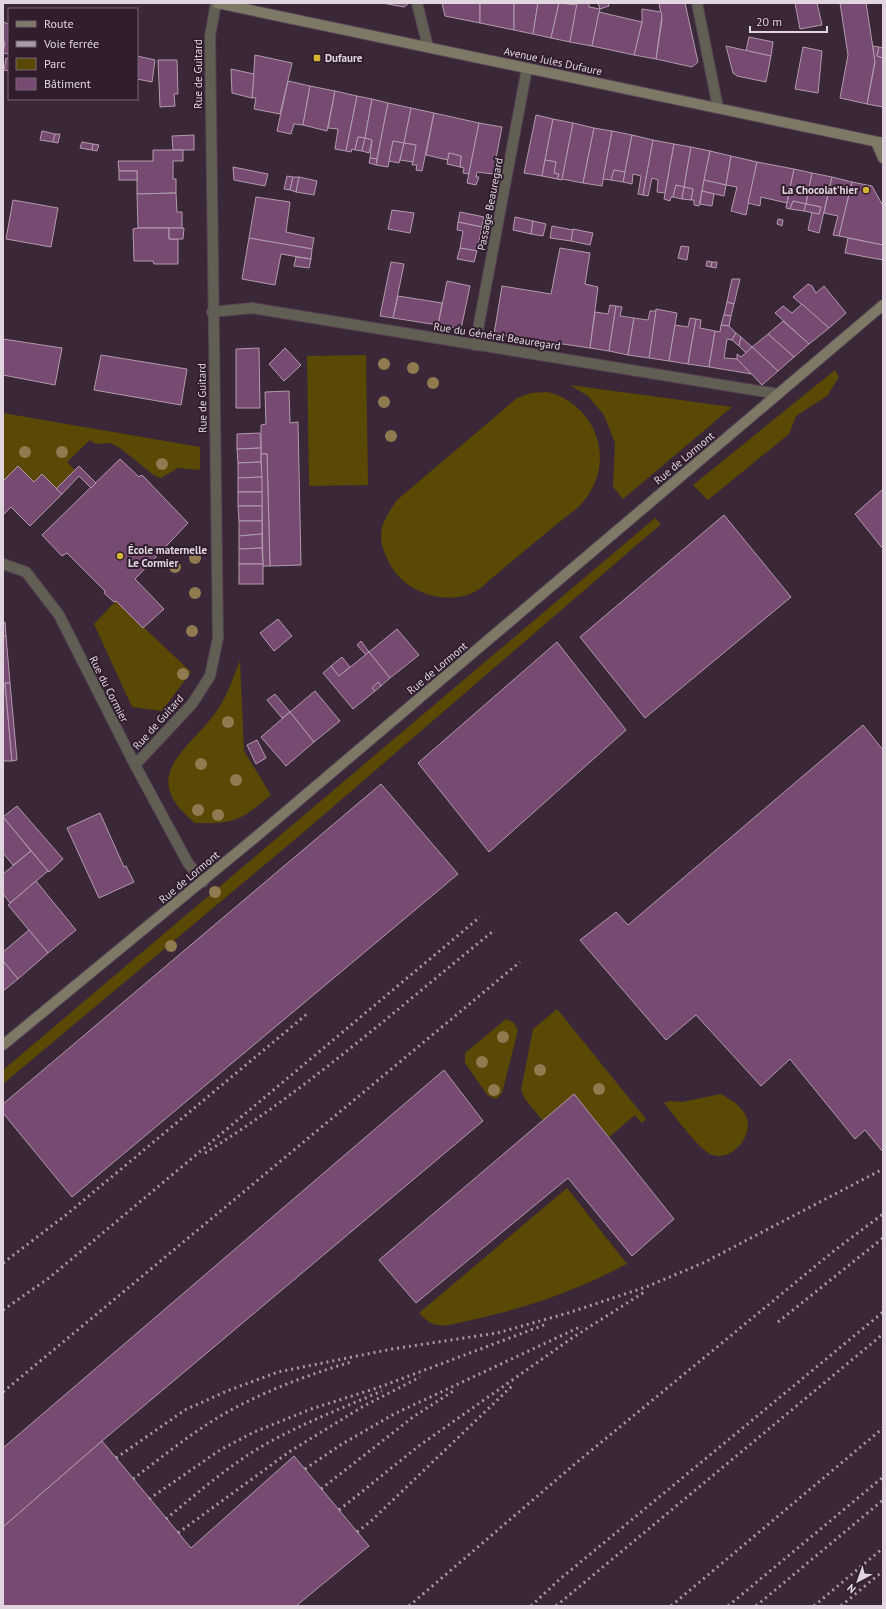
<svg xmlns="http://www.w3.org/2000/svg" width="886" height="1609" viewBox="0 0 886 1609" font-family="'PT Sans',sans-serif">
  <rect width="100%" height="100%" fill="#3a2737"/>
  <g fill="#594905">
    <polygon points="366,355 368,485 309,486 307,356"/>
    <polygon points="835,370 839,377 827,396 796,416 789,434 708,500 693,485"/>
    <polygon points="570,385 732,407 623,499 613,487 615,443 604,415 588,396"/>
    <path d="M 548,392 C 597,405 617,462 583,502 C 579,508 572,512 567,516 C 554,526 542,537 529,547 C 517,557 505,567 492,578 C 487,582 482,588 476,591 C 448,607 406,593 391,566 C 375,537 379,526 397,500 L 517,398 L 531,393 Z"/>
    <polygon points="3,413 200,447 200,470 178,468 161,478 155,476 120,448 110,443 96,444 90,440 67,462 75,470 56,489 34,482 18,466 3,481"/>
    <polygon points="655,518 661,524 305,831 3,1084 3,1070"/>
    <polygon points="116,601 191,672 162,711 132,707 94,624"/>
    <path d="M 240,661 L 244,751 L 271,795 C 241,820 236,824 195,823 C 134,773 193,749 220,706 C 228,693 234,675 240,661 Z"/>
    <polygon points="557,1009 646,1119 642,1123 635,1115 609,1137 574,1095 543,1121 525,1099 521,1090 533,1029"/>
    <polygon points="506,1019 514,1023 518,1030 502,1093 496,1099 488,1096 465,1063 465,1053"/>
    <path d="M 721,1094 C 730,1099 740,1105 745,1114 C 756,1132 734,1162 712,1155 C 699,1150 674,1115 664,1103 L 670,1101 L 682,1102 Z"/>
    <path d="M 567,1188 L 627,1264 C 575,1291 533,1306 476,1319 C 464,1321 449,1327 437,1325 C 429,1323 425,1319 419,1313 Z"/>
  </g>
  <g fill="#774a71" stroke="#b39bae">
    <polygon points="382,3 409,3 404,7"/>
    <polygon points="442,3 480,3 480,23 445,16"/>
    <polygon points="480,3 514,3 514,30 480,23"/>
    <polygon points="514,3 538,3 533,34 514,30"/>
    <polygon points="538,3 559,3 551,38 533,34"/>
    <polygon points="559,3 577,5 570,42 551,38"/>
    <polygon points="577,3 589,3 589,7 600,9 592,46 570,42"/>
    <polygon points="598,3 608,3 609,6 600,9"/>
    <polygon points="659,3 685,3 698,62 692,67 656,59 662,20"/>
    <polygon points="795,3 817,3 822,25 800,29"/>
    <polygon points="840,3 866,3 875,61 867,104 840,98 848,55"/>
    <polygon points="642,9 661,12 662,15 656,59 634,55 642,22"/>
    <polygon points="599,12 642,22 634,55 592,46"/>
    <polygon points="3,22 9,24 9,54 3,53 5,42 3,41"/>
    <polygon points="749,37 773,42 771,56 746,51"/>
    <polygon points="726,46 771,56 766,82 737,76 733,73"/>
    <polygon points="873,46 879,47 877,56 883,58 883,107 867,104 875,63"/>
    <polygon points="803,47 822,51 818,93 795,89"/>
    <polygon points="879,47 883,48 883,58 877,56"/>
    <polygon points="255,55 292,63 280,114 254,109 256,98 252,98"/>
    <polygon points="137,56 155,60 152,82 137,79"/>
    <polygon points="6,58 9,59 9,71 4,70"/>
    <polygon points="158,60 177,60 178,94 174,94 175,106 160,107"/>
    <polygon points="231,69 254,74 252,98 232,93"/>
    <polygon points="288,81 310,86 303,125 294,124 291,134 277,131"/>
    <polygon points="310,86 335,91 327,131 303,125"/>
    <polygon points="335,91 357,96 346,151 335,149 338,129 328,128"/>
    <polygon points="357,96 372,99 365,138 358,137 355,150 352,149 351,152 346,151"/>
    <polygon points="372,99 388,103 377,159 370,158 372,140 365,138"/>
    <polygon points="388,103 411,108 404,143 393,141 388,167 376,165"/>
    <polygon points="411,108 434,113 422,171 416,170 417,165 412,165 416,145 404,143"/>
    <polygon points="434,113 479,123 469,174 463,173 464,168 460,167 461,156 449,153 448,160 426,155"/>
    <polygon points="536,115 553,119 542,176 524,173"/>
    <polygon points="553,119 573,123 562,180 557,179 559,174 554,173 556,162 545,160"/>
    <polygon points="479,123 502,127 493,174 477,172 476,177 479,177 476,185 467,183"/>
    <polygon points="573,123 594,128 583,183 562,179"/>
    <polygon points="594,128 612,131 602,186 583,183"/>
    <polygon points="42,131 55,134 53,142 40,140"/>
    <polygon points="612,131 632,135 625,172 614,170 611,180 603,179"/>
    <polygon points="55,134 60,134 58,143 53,142"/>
    <polygon points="194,135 194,150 173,150 172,136"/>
    <polygon points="632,135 653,140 643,195 638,194 641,176 633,174 632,184 623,182"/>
    <polygon points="358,137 365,138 362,151 355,150"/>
    <polygon points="365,138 372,140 369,153 362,151"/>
    <polygon points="653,140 674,144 665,193 657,192 658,180 652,178 648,196 643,195"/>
    <polygon points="393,141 404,143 399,163 389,161"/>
    <polygon points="82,142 93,144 92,150 80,148"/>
    <polygon points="404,143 416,145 413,162 400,160"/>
    <polygon points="93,144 99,145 97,151 92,150"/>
    <polygon points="674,144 691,147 684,187 676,185 673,197 671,197 670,201 664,199"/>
    <polygon points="691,147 710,151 699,206 694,205 694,200 691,200 693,189 684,187"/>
    <polygon points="153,150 183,150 183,161 173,161 173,179 176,179 176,193 137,194 137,171 119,171 118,161 153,161"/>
    <polygon points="710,151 731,156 726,185 704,180"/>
    <polygon points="449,153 461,156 460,167 447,164"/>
    <polygon points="731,156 757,162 746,215 731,211 737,187 726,185"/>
    <polygon points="370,158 377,159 376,165 369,163"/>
    <polygon points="545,160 556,162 554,173 559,174 557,179 542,176"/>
    <polygon points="757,162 794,169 787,203 761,197 760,206 748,203"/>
    <polygon points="233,167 268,174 265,186 234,180"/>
    <polygon points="794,169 812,173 806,204 793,201 790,209 786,208"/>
    <polygon points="614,170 625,172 623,182 611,180"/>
    <rect x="119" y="171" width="18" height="9"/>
    <polygon points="812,173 832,177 819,233 808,230 812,212 819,214 821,207 806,204"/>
    <polygon points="287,176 293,177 290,190 284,189"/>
    <polygon points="293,177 299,177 296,192 290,190"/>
    <polygon points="299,177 317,181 314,195 296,192"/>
    <polygon points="832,177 852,182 839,236 833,235 838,216 824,213"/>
    <polygon points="704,180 726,185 724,196 702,191"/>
    <polygon points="852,182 872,186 883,206 883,245 839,236"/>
    <polygon points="676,185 684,187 682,199 673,197"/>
    <polygon points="684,187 693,189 691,200 682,199"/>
    <polygon points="702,191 714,194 712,206 700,204"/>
    <polygon points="176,193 177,212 182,212 182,228 138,228 137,194"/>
    <polygon points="256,197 290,202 286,232 314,238 312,249 249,238"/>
    <polygon points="13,200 58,208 51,247 6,239"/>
    <polygon points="793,201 806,204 804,211 790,209"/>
    <polygon points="806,204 821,207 819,214 804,211"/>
    <polygon points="392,210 414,213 410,233 388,229"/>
    <polygon points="460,212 484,217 482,227 458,222"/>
    <polygon points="515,217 533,221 531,234 513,230"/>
    <polygon points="778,219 783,220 782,226 777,224"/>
    <polygon points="533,221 546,224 543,236 531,234"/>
    <polygon points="458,222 482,227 477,251 460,248 463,231 457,230"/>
    <polygon points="552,226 573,230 571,241 550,238"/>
    <polygon points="138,228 169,228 169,239 178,239 178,264 154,264 153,261 134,261 133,229"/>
    <polygon points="169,228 184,228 183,239 169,239"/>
    <polygon points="573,229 593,233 590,245 571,241"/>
    <polygon points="249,238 312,249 311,259 281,254 275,285 242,279"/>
    <polygon points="848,238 883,245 883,260 845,253"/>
    <polygon points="681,246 689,247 687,260 678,258"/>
    <polygon points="460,248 477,251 474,262 457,259"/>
    <polygon points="560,248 590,253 585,284 598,287 590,348 494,334 502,286 551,294"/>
    <polygon points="296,257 311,259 309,268 294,266"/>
    <polygon points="707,261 712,262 711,267 706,266"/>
    <polygon points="391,262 404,264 393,318 380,316"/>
    <polygon points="712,262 717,262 716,268 711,267"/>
    <polygon points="732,279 740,279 734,304 727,302"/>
    <polygon points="447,281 470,286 461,329 438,325"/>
    <polygon points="808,284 812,286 816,293 824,286 846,313 829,328 793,297"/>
    <polygon points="398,296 442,303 438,325 393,318"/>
    <polygon points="727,302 734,304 731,316 724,315"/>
    <polygon points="802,304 829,328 809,344 775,313 783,306 792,313"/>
    <polygon points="610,305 616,306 609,351 590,348 595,312 608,314"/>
    <polygon points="616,306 622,307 620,316 634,318 628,355 609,351"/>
    <polygon points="656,309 677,313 669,361 649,358"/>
    <polygon points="650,311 656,311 649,358 628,355 634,318 648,320"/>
    <polygon points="724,315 731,316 729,326 721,325"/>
    <polygon points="690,318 696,319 688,364 669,361 675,325 688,327"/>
    <polygon points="696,319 701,320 700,328 715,331 709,367 688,364"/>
    <polygon points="783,321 809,344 794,357 768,334"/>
    <polygon points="721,325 729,326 736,333 732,340 727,339 724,358 738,359 752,374 709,367 715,331 720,332"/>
    <polygon points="736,333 741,337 739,346 732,340"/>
    <polygon points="768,334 794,357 778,371 752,347"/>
    <polygon points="741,337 752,347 746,353 739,346"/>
    <polygon points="3,339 62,348 55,385 3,375"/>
    <polygon points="752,347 778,371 762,385 737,359 737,354 741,357"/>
    <polygon points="259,348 260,408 236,408 236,349"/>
    <polygon points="285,348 301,365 284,381 269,364"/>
    <polygon points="101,355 187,369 181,405 94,390"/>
    <polygon points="289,391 290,423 298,422 301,565 270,566 267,454 261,454 261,425 266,424 265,392"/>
    <polygon points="260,433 261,448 237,449 237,434"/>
    <polygon points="261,448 261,462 238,463 237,449"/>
    <polygon points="261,454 267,454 270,566 263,566"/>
    <polygon points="120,459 139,477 141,475 144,477 188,523 135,579 164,609 143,628 116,601 114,602 104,593 105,591 67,553 62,556 42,535"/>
    <polygon points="261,462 262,477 238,478 238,463"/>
    <polygon points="18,466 34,482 42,474 62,494 30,526 11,507 3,515 3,481"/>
    <polygon points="79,466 96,483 91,488 79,476 62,494 56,489"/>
    <polygon points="262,477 262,492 238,492 238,478"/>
    <polygon points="883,489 883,549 855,514"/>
    <rect x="238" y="492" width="24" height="14"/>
    <polygon points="238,506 262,506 262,521 239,521"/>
    <polygon points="724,515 791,597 645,718 580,637"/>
    <polygon points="239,521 262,521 262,534 239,536"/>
    <polygon points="262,534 262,548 239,549 239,536"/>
    <polygon points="262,548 263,564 239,564 239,549"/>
    <rect x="239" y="564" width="24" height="20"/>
    <polygon points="278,619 292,636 274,651 260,633"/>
    <polygon points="5,622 6,636 3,637 3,623"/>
    <polygon points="397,629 419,655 390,678 369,652"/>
    <polygon points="6,636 10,683 5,683 12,761 3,761 3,637"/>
    <polygon points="361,641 369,652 366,655 357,645"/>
    <polygon points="557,642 626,730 489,852 418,763"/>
    <polygon points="369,652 390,678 381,686 378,682 372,688 375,691 353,709 323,673 331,666 339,676"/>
    <polygon points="342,657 350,667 339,676 331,666"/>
    <polygon points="378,682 381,686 375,691 372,688"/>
    <polygon points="5,683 10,683 17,760 12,761"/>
    <polygon points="315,691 340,721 314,742 290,712"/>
    <polygon points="275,694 290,712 282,718 267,700"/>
    <polygon points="290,712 314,742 286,766 261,737"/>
    <polygon points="863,725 883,750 883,1152 865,1130 855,1139 790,1059 761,1086 696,1015 666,1040 580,940 616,912 628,925"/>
    <polygon points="257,740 266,758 256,764 247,745"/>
    <polygon points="381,784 458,874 72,1197 3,1113 3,1104"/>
    <polygon points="17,806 63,859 49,872 3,817"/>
    <polygon points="100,813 124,867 126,866 134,882 99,898 67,828"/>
    <polygon points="3,817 31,851 13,865 3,853"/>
    <polygon points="31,851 48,871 10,903 3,894 3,874"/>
    <polygon points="36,881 76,930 48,953 8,905"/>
    <polygon points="29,930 48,953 18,979 3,961 3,952"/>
    <polygon points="3,961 18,979 3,991"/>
    <polygon points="444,1070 483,1121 102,1441 3,1527 3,1448"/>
    <polygon points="574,1094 674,1219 632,1256 568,1178 416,1303 379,1260"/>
    <polygon points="102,1441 191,1548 294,1456 369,1546 296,1606 3,1606 3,1527"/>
  </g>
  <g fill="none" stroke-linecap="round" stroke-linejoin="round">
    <g stroke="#554352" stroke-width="12">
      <g id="minor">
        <polyline points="417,3 428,47"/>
        <polyline points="697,3 718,108"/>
        <polyline points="212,312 252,308 778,394"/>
        <polyline points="475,345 527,68"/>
        <polyline points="3,564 26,572 59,615 135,765 188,863 203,882"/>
        <polyline points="135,765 192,704 210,676 218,638 210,36 216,3"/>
      </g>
    </g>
    <g stroke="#554352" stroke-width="12">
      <g id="secondary">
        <polyline points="217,3 883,143"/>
        <polyline points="876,142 883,158"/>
        <polyline points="3,1045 257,836 883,305"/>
      </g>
    </g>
    <use href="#minor" stroke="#615e53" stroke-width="10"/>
    <use href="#secondary" stroke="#7e7967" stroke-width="10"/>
    <g stroke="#a89aa6" stroke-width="3" stroke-dasharray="2 4" stroke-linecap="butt">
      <path d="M 205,1153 C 308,1089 398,1008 492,932"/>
      <polyline points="3,1263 66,1215 307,1014"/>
      <polyline points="3,1310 49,1278 480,917"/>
      <polyline points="778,1322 883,1238"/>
      <polyline points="3,1392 520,962"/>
      <polyline points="116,1458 185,1410 227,1391 278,1372 392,1349 497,1333 568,1313 646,1287 703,1263 883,1169"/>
      <polyline points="305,1469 342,1444 394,1414 582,1326"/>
      <path d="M 133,1479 C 162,1457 190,1434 222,1415 C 262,1392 307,1375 351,1362"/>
      <polyline points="321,1489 413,1417 455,1390"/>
      <polyline points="149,1499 220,1450 254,1432 311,1409 377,1388 544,1325"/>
      <polyline points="339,1510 420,1445 572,1338 646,1291"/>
      <path d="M 166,1519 C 201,1490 236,1459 277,1438 C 311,1420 347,1406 382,1391"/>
      <polyline points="357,1532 370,1522 513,1385"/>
      <polyline points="178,1533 289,1452 362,1407 420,1377"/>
      <polyline points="409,1606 576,1463 835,1250 883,1214"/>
      <polyline points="531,1606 560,1579 883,1312"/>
      <polyline points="556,1606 883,1334"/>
      <polyline points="671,1606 883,1428"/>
      <polyline points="728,1606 883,1477"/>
      <polyline points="756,1606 883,1500"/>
      <polyline points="814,1606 883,1548"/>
      <polyline points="841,1606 883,1571"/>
    </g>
  </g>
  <g fill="#907a50">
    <circle cx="384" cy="364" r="6"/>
    <circle cx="413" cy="368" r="6"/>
    <circle cx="433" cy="383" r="6"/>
    <circle cx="384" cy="402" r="6"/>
    <circle cx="391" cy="436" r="6"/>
    <circle cx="25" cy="452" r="6"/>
    <circle cx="62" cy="452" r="6"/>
    <circle cx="162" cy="464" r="6"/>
    <circle cx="195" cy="558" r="6"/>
    <circle cx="175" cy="567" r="6"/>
    <circle cx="195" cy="593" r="6"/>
    <circle cx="192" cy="631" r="6"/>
    <circle cx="183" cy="674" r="6"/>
    <circle cx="228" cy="722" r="6"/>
    <circle cx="201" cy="764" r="6"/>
    <circle cx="236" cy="780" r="6"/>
    <circle cx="198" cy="810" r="6"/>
    <circle cx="218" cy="815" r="6"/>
    <circle cx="215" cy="892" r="6"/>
    <circle cx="171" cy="946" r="6"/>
    <circle cx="503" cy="1037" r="6"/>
    <circle cx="482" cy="1062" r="6"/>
    <circle cx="540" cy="1070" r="6"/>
    <circle cx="599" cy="1089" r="6"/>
    <circle cx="494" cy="1090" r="6"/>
  </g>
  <g fill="#d6b534" stroke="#301d2d" stroke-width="1.5">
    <rect x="313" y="54" width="8" height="8" rx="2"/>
    <circle cx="866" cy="190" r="4"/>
    <circle cx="120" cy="556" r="4"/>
  </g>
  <g text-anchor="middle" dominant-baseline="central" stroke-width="4" stroke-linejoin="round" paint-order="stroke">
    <g font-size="11" font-weight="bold" fill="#e1d5df" stroke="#301d2d" text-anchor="start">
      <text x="325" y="58">Dufaure</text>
      <text x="858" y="190" text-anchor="end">La Chocolat'hier</text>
      <text x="128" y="550">École maternelle<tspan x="128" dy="13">Le Cormier</tspan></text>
    </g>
    <g font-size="11" fill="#e1d5df" stroke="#301d2d">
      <text transform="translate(553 61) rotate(12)">Avenue Jules Dufaure</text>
      <text transform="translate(198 74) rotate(-90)">Rue de Guitard</text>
      <text transform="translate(490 204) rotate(-79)">Passage Beauregard</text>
      <text transform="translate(497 336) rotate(9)">Rue du Général Beauregard</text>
      <text transform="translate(202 398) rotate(-91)">Rue de Guitard</text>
      <text transform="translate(684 458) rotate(-40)">Rue de Lormont</text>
      <text transform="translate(437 668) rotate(-40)">Rue de Lormont</text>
      <text transform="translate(109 689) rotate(63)">Rue du Cormier</text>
      <text transform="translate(158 722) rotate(-48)">Rue de Guitard</text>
      <text transform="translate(189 877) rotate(-40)">Rue de Lormont</text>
    </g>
  </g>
  <rect width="886" height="1609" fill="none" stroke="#e1d5df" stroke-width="8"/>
  <rect x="8" y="8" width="130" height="92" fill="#301d2d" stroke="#776774"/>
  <rect x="16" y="21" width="20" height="6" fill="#7e7967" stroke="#776774"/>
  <text x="44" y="28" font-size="12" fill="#e1d5df">Route</text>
  <rect x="16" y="41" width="20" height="6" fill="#a89aa6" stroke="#776774"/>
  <text x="44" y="48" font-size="12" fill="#e1d5df">Voie ferrée</text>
  <rect x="16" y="58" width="20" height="12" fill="#594905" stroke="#776774"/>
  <text x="44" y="68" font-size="12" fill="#e1d5df">Parc</text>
  <rect x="16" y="78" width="20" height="12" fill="#774a71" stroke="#776774"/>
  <text x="44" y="88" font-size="12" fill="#e1d5df">Bâtiment</text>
  <g transform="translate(858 1581) rotate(221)" stroke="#301d2d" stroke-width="3" paint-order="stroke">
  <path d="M0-3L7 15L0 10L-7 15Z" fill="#e1d5df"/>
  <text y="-6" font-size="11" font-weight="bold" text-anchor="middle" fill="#e1d5df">N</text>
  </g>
  <path d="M750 26v6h77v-6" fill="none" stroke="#e1d5df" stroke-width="2"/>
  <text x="756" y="26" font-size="12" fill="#e1d5df" stroke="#301d2d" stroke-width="3" paint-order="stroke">20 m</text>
</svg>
